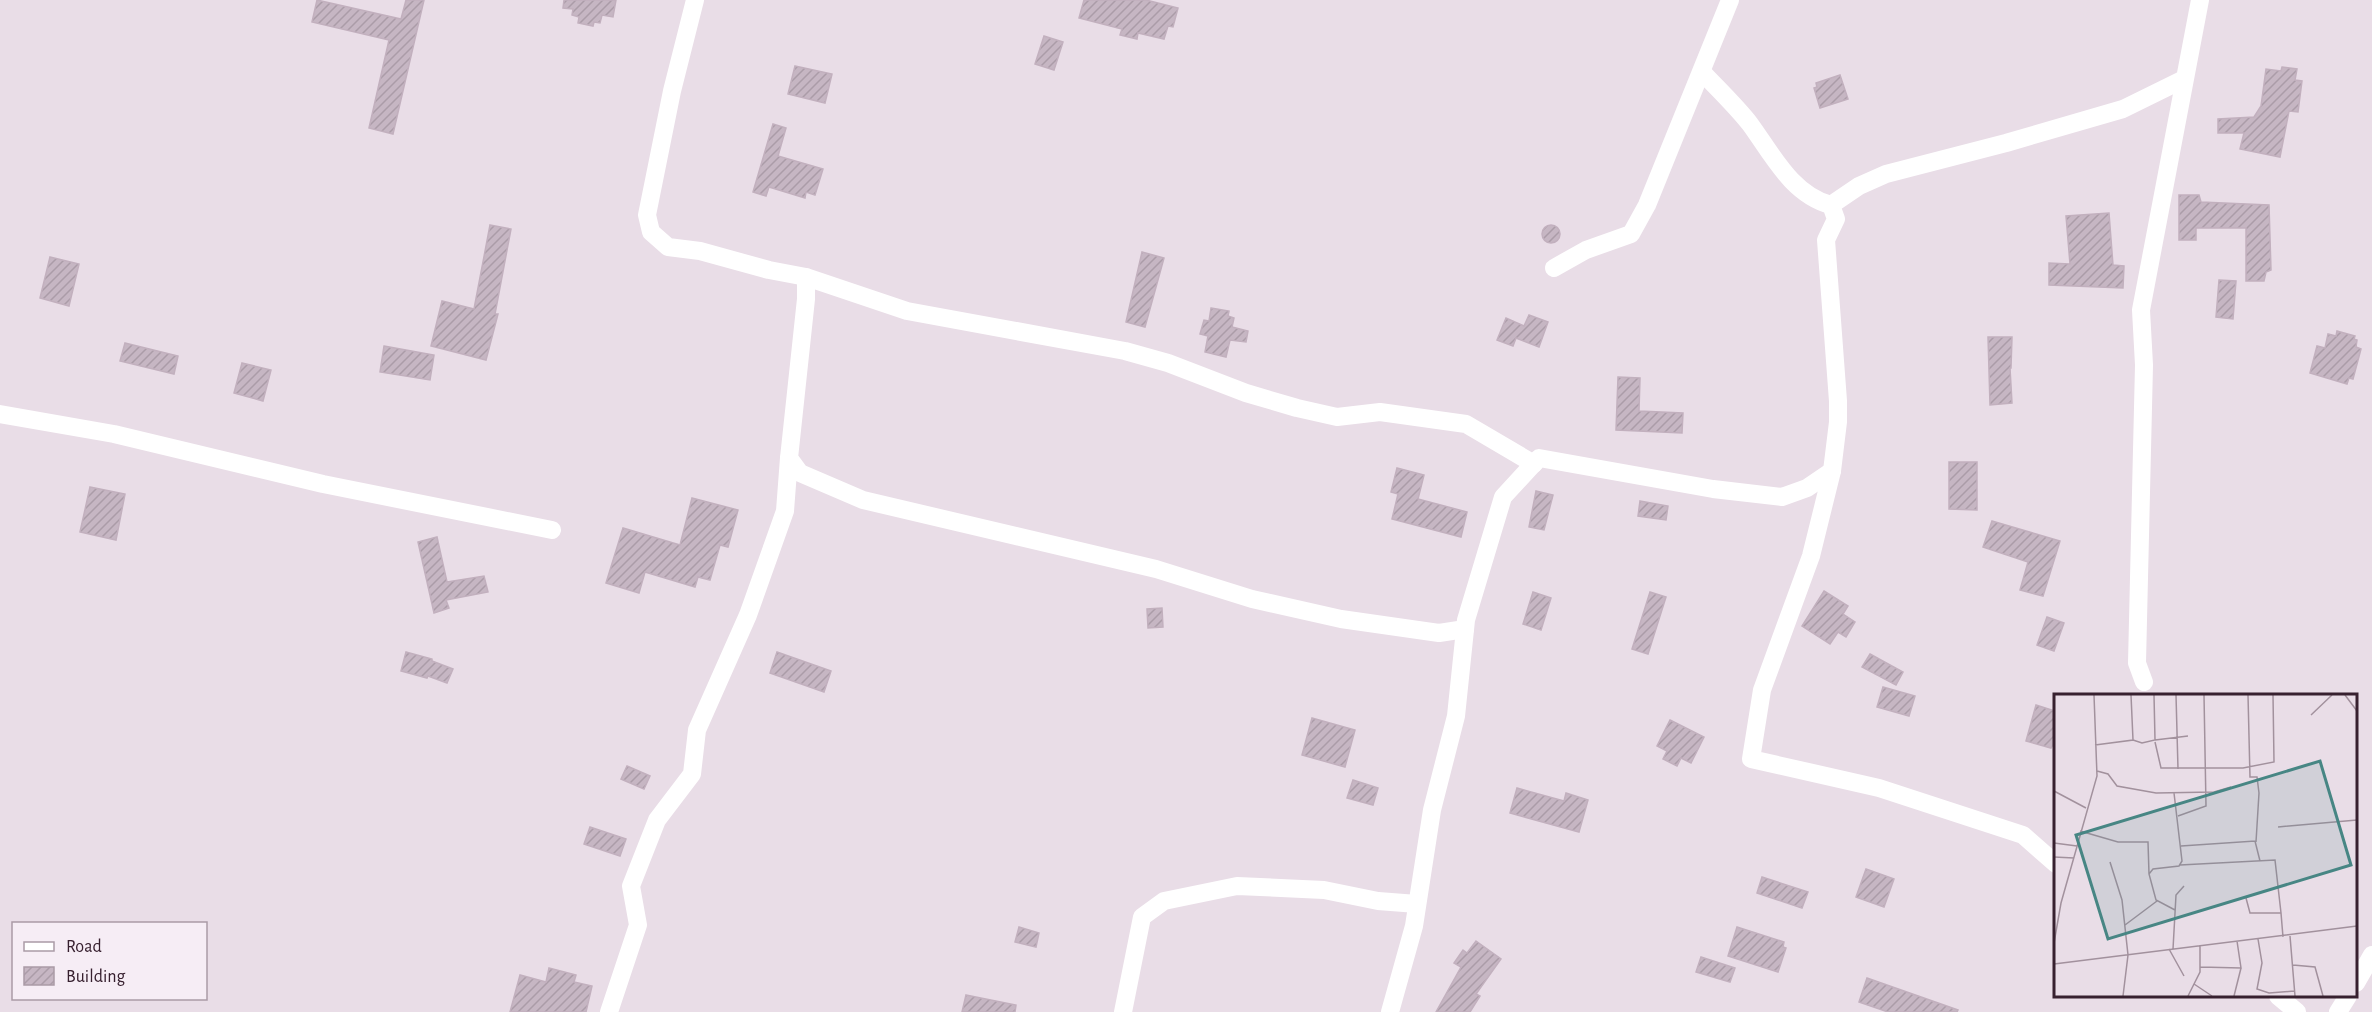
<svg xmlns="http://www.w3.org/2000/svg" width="2372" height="1012" viewBox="0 0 2372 1012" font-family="'Alegreya Sans',sans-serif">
  <defs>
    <pattern id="building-hatch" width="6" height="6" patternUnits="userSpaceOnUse" patternTransform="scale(1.5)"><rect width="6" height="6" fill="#c6b6c3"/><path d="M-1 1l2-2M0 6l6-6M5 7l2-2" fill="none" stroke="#ab9ca8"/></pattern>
  </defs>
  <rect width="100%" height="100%" fill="#e9dde7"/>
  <g fill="url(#building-hatch)" stroke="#c2b0be" stroke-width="1.5">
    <polygon points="317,0 401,19 406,0 424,0 393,134 369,128 389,40 312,22"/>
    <polygon points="564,0 616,0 613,17 602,15 600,23 594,22 593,26 578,23 579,17 572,15 573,9 563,8"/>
    <polygon points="1084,0 1146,0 1178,8 1173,27 1168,26 1164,39 1138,33 1137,39 1120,35 1122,29 1079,18"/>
    <polygon points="1044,36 1063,42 1054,70 1035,64"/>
    <polygon points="795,66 832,74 825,103 788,94"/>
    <polygon points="2282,67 2297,69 2295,80 2302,81 2298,112 2289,111 2280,157 2240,149 2244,133 2218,133 2218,119 2254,117 2261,106 2266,69 2281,71"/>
    <polygon points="1840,75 1848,99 1820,108 1814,88 1817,87 1816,83"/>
    <polygon points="773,124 786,128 778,156 823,169 815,195 806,192 805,198 769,187 766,196 753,192"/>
    <polygon points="2179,195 2199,195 2201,202 2269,205 2271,270 2266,272 2264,281 2246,281 2246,228 2196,228 2196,240 2179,240"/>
    <polygon points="2109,213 2113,265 2124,266 2123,288 2049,285 2049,263 2070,264 2066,216"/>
    <circle cx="1551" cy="234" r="9"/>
    <polygon points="490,225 511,229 495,314 498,314 486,360 431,346 442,301 474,309"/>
    <polygon points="1142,252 1164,258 1145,327 1126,322"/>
    <polygon points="50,257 79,264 69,306 40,298"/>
    <polygon points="2219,280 2236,281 2233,319 2216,317"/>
    <polygon points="1211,308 1229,311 1228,316 1234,318 1232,327 1248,331 1246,342 1230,340 1226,357 1205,352 1208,336 1200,334 1204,320 1209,321"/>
    <polygon points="1529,315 1548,322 1539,347 1516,338 1513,346 1497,340 1506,318 1524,326"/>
    <polygon points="2337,331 2355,336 2354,339 2357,340 2356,347 2361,349 2353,379 2349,378 2347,384 2310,373 2317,346 2325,348 2328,334 2336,336"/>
    <polygon points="1988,337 2012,337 2011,368 2010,368 2012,403 1990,405"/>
    <polygon points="125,343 178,356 174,374 120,361"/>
    <polygon points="384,346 434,355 430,380 380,372"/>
    <polygon points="242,363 271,370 263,401 234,393"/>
    <polygon points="1618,377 1640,378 1639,411 1683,413 1682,433 1616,430"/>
    <polygon points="1949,462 1977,462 1977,510 1949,509"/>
    <polygon points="1397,468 1424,475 1418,499 1467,512 1461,537 1392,519 1398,494 1391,492"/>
    <polygon points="90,487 125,494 116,540 80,532"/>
    <polygon points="1536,491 1553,495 1544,530 1529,527"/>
    <polygon points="692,498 738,510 728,547 720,545 710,580 698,577 695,587 645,572 639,593 606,583 623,528 680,545"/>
    <polygon points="1640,501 1668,506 1666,520 1638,516"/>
    <polygon points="1992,521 2060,541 2043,596 2020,590 2028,562 1983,547"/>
    <polygon points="437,537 447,582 484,576 488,592 446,600 449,608 434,613 418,542"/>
    <polygon points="1824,591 1848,606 1843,614 1855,622 1846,637 1838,632 1830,644 1802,626"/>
    <polygon points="1533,592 1551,598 1541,630 1523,624"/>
    <polygon points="1650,592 1666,597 1648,654 1632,649"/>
    <polygon points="1162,608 1163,627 1148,628 1147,609"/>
    <polygon points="2047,617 2064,623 2054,651 2037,645"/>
    <polygon points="406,652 432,659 432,661 453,669 447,683 428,676 427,678 401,671"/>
    <polygon points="777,652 831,671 824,692 770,673"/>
    <polygon points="1870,654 1903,672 1896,685 1862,667"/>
    <polygon points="1883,687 1915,696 1909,716 1877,707"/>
    <polygon points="2036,705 2055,711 2055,741 2051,748 2026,741"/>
    <polygon points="1312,718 1355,730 1345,767 1302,755"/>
    <polygon points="1670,720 1704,737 1691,763 1681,758 1677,766 1663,759 1667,751 1657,746"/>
    <polygon points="627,766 650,776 644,789 621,779"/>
    <polygon points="1353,780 1378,788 1373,805 1347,798"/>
    <polygon points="1517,788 1564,801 1566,793 1588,800 1579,832 1510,813"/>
    <polygon points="590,827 626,839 620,856 584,844"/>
    <polygon points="1866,869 1894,879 1884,907 1856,897"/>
    <polygon points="1762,877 1808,892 1802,908 1757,893"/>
    <polygon points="1019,927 1039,933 1036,947 1015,942"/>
    <polygon points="1737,927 1784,942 1783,947 1786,948 1778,972 1728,956"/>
    <polygon points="1476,941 1501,959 1476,994 1480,996 1470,1012 1436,1012 1461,967 1454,963 1463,950 1467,953"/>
    <polygon points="1701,957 1735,968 1730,982 1696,972"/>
    <polygon points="549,968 576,975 574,982 592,986 586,1012 510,1012 520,975 546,982"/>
    <polygon points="1867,978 1958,1010 1957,1012 1888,1012 1859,1002"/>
    <polygon points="966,995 1016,1005 1015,1012 962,1012"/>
  </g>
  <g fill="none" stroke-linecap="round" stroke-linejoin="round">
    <g stroke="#fff" stroke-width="18">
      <polyline points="695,0 672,91 647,215 651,232 668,247 700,251 769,270 806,277 907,311 1125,351 1168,363 1246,393 1297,408 1337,417 1380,412 1466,424 1534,464"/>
      <path d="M 1702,72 C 1718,89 1736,106 1750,124 C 1772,154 1792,195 1831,205 L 1836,219 L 1826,240 L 1838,401 L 1838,422 L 1832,471 L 1811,556 L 1762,690 L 1751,759 L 1879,788 L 2023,835 L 2056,864"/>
      <polyline points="1831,205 1859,186 1886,174 2006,143 2123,109 2184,79"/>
      <polyline points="1554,268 1586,250 1631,234 1647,205 1730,0"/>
      <polyline points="806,277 806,299 789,458 800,473 863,500 1156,569 1252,599 1341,619 1439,633 1465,629"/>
      <polyline points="0,414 114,434 323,484 552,530"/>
      <polyline points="2144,682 2137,663 2144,365 2141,310 2200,0"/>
      <polyline points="2356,983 2372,955"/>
      <polyline points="2278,996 2297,1012"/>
      <polyline points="609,1012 638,925 631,886 657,820 692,774 697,730 748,615 785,511 789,458"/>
      <polyline points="1123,1012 1142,917 1164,901 1237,886 1324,890 1378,901 1417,904"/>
      <polyline points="1390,1012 1414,926 1432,810 1456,716 1466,620 1503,497 1539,458 1713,489 1782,497 1807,488 1832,471"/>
      <polyline points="2338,1012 2348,996"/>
    </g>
  </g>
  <g transform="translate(2054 694)">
    <rect width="303" height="303" fill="#e9dde7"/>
    <path fill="none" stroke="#a2919d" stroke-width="1.5" d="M 122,1 L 124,75M 194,1 L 196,83 L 203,83 L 205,99 L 202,148M 291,1 L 303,17M 257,21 L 278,1M 79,46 L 88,49 L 101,46 L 100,1M 101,46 L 134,42M 101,48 L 107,74 L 189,74 L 220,68 L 219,1M 41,51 L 79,46 L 77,1M 43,77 L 54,80 L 63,92 L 102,99 L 160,98 L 177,93M 0,97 L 32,114M 124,122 L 152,112 L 150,1M 224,133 L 303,126M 26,137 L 64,148 L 94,148 L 95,180 L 102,206 L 121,216M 0,149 L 23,152M 127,152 L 201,147 L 206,167M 0,163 L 20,164M 56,168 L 68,206 L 74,261 L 69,302M 126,171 L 221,166 L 227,219M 95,180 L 99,175 L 125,172 L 128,167 L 120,99M 192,204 L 196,219 L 227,219 L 229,243M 71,231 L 103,207M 236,242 L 241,302M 204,245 L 208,269 L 203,295 L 215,299 L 240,297M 0,249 L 7,209 L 43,82 L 40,1M 115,255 L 130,282M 119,255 L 122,201 L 130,192M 0,270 L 303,232M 239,271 L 261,273 L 269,302M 146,273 L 187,274 L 183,247M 140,290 L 158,302M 134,302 L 146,278 L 146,251M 180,302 L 187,274"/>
    <path fill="#478684" fill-opacity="0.15" stroke="#478684" stroke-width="3" d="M 266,67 L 297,171 L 54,245 L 22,141 Z"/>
    <rect width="303" height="303" fill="none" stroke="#37202f" stroke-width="3"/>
  </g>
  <rect x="12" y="922" width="195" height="78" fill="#f6edf5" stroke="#aa9ba6" stroke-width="1.5"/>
  <rect x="24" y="942" width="30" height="9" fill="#ffffff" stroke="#aa9ba6" stroke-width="1.5"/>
  <text x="66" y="952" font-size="18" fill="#37202f">Road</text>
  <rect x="24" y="967" width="30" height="18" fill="url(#building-hatch)" stroke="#aa9ba6" stroke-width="1.5"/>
  <text x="66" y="982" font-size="18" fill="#37202f">Building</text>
</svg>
